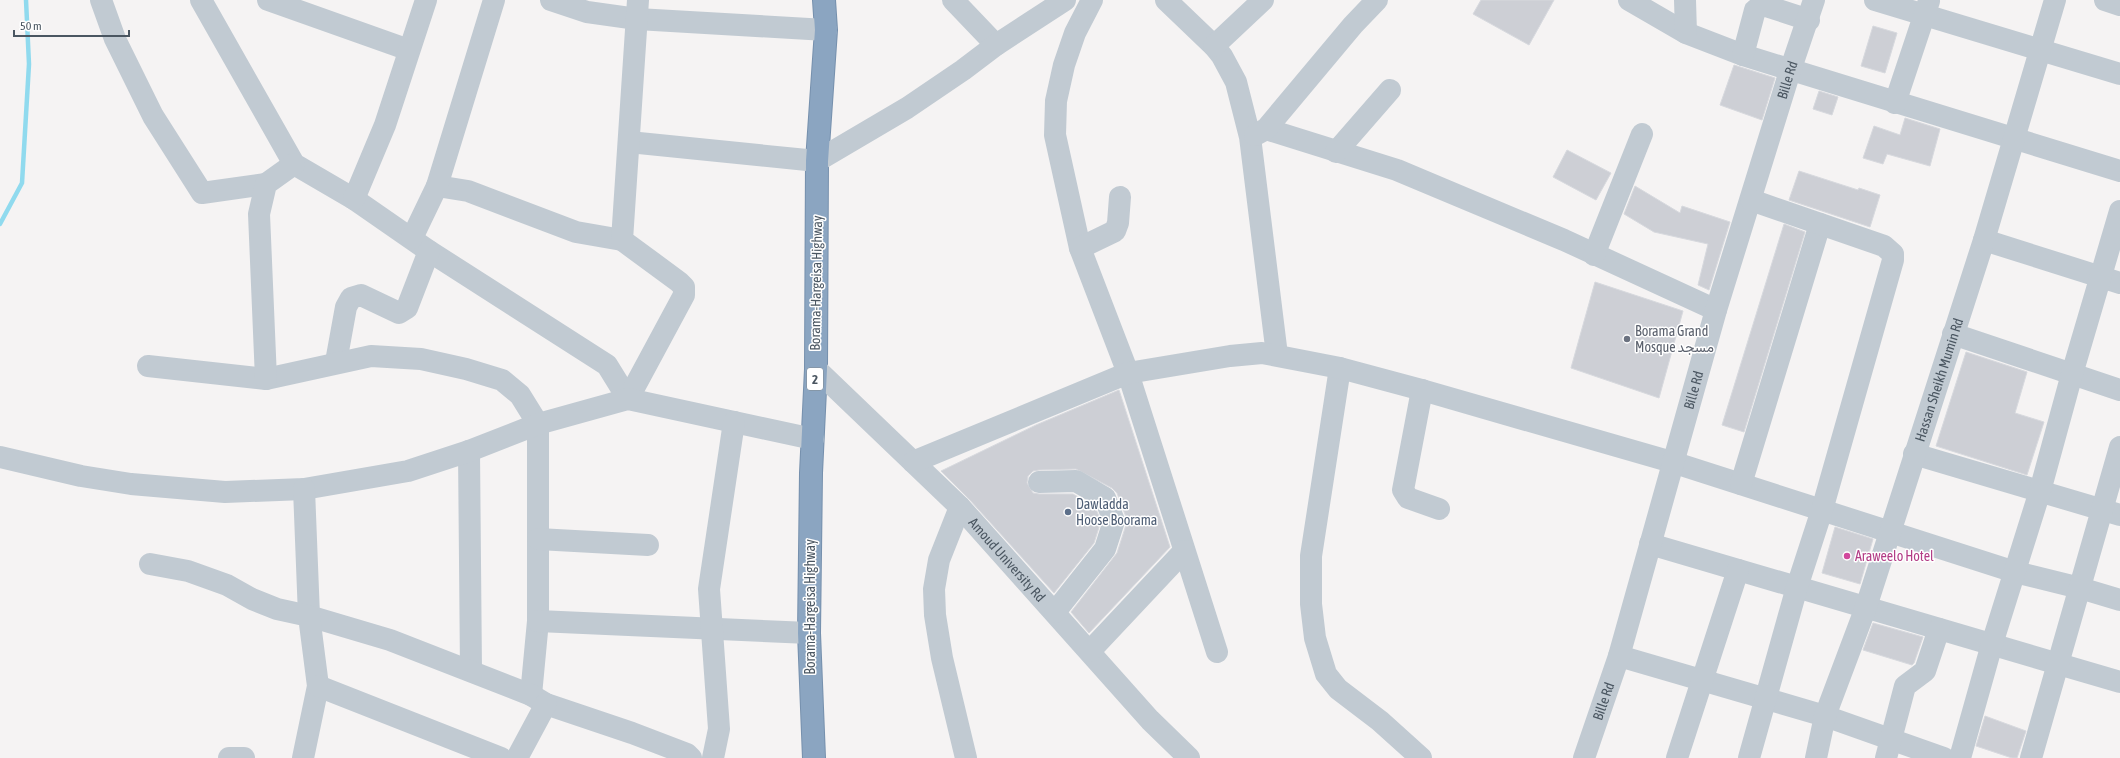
<svg xmlns="http://www.w3.org/2000/svg" width="2120" height="758" viewBox="0 0 2120 758" font-family="'Asap Condensed',Vazirmatn,sans-serif">
  <rect width="100%" height="100%" fill="#f5f3f3"/>
  <g fill="none" stroke-linecap="round" stroke-linejoin="round">
    <polyline stroke="#90daee" stroke-width="4.5" points="0,224 22,183 29,64 26,0"/>
  </g>
  <g fill="#cdcfd5" stroke="#d7d9de">
    <polygon points="1481,0 1554,0 1529,45 1473,14"/>
    <polygon points="1873,26 1897,33 1885,73 1861,66"/>
    <polygon points="1734,65 1775,78 1762,120 1720,105"/>
    <polygon points="1819,91 1838,97 1832,115 1813,109"/>
    <polygon points="1905,118 1940,129 1930,166 1887,154 1883,164 1863,158 1874,126 1900,135"/>
    <polygon points="1567,150 1611,173 1596,200 1553,177"/>
    <polygon points="1799,171 1858,190 1859,188 1880,195 1870,227 1789,200"/>
    <polygon points="1635,186 1680,213 1682,206 1730,222 1709,290 1698,285 1708,244 1654,232 1624,214"/>
    <polygon points="1784,224 1805,232 1744,432 1722,425"/>
    <polygon points="1595,282 1683,311 1659,398 1571,368"/>
    <polygon points="1966,352 2027,372 2015,413 2044,422 2027,475 1936,446"/>
    <polygon points="1119,390 1170,547 1089,633 1071,612 1117,553 1126,525 1126,517 1117,493 1112,488 1076,469 1039,470 1033,471 1028,476 1027,483 1033,493 1039,494 1073,494 1095,507 1101,521 1094,543 1054,593 969,499 941,471 1036,425"/>
    <polygon points="1835,527 1873,539 1860,584 1822,573"/>
    <polygon points="1873,623 1923,637 1914,663 1912,665 1863,650"/>
    <polygon points="1985,716 2026,731 2017,758 2012,758 1976,746"/>
  </g>
  <g fill="none" stroke-linecap="round" stroke-linejoin="round">
    <g stroke="#7690ad" stroke-width="24">
      <polyline id="highway" points="814,758 809,633 811,473 816,369 817,161 826,30 824,0"/>
    </g>
    <g stroke="#c1cad2" stroke-width="22">
      <polyline points="101,0 115,39 153,116 202,193 266,184"/>
      <polyline points="201,0 294,164 354,199 429,251 607,365 628,399"/>
      <polyline points="268,0 409,50"/>
      <polyline points="551,0 587,12 637,19 826,30"/>
      <polyline points="953,0 996,45"/>
      <polyline points="1092,0 1075,33 1064,65 1056,101 1055,135 1080,248 1128,373 1217,652"/>
      <polyline points="1166,0 1214,46 1222,56 1236,82 1250,137 1277,355"/>
      <polyline points="1629,0 1686,33 1743,55 2120,171"/>
      <polyline points="1685,0 1686,33"/>
      <polyline points="1875,0 2120,74"/>
      <polyline points="2105,0 2120,5"/>
      <polyline points="1214,46 1263,0"/>
      <polyline points="1743,55 1755,10 1763,5 1809,20"/>
      <polyline points="1895,103 1929,1"/>
      <polyline points="1266,129 1397,170 1564,240 1716,310"/>
      <polyline points="1255,135 1266,129 1353,25 1377,0"/>
      <polyline points="629,142 817,161 907,108 963,70 996,45 1065,0"/>
      <polyline points="1336,152 1390,90"/>
      <polyline points="437,186 468,191 576,232 622,240"/>
      <polyline points="354,199 385,125 426,0"/>
      <polyline points="412,238 437,186 494,0"/>
      <polyline points="1984,240 2120,283"/>
      <polyline points="1080,248 1115,231 1118,223 1120,197"/>
      <polyline points="1594,255 1642,134"/>
      <polyline points="1953,334 2120,390"/>
      <polyline points="336,362 346,307 351,298 361,295 399,313 407,308 429,251"/>
      <polyline points="148,366 266,379 371,356 421,359 466,369 502,380 520,395 538,424 538,621 531,695"/>
      <polyline points="1340,368 1311,556 1311,604 1315,638 1326,674 1338,689 1380,721 1421,758"/>
      <path id="s1" d="M 816,369 L 960,507 L 1150,720 L 1189,758"/>
      <polyline points="266,379 259,214 266,184 294,164"/>
      <polyline points="1422,390 1403,490 1408,498 1439,509"/>
      <polyline points="628,399 684,295 684,287 679,282 622,240 638,0"/>
      <polyline points="469,451 471,671"/>
      <polyline points="1914,454 2120,515"/>
      <polyline points="0,457 81,476 131,484 225,492 304,489 408,471 469,451 538,424 628,399 813,439"/>
      <polyline points="913,462 1128,373 1230,356 1262,353 1340,368 1422,390 1672,462 2015,572 2080,588 2120,600"/>
      <polyline points="1039,482 1076,481 1105,498 1114,521 1105,549 1055,612"/>
      <polyline points="1741,484 1820,224"/>
      <polyline points="304,489 309,616 390,640 531,695 546,704 632,733 687,754 691,758"/>
      <polyline points="960,507 939,560 934,589 935,615 942,658 966,758"/>
      <polyline points="538,539 648,545"/>
      <polyline points="1650,544 2120,682"/>
      <polyline points="150,564 188,571 227,585 252,599 277,609 309,616 318,686 303,758"/>
      <polyline points="538,621 809,633"/>
      <polyline points="1090,651 1184,551"/>
      <polyline points="1619,656 1825,716 1944,758"/>
      <polyline points="318,686 501,758"/>
      <polyline points="229,758 244,758"/>
      <polyline points="517,758 546,704"/>
      <polyline points="713,758 719,729 709,589 734,422"/>
      <path id="s2" d="M 1584,758 L 1619,656 L 1716,310 L 1790,71 L 1814,0"/>
      <polyline points="1677,758 1738,570"/>
      <polyline points="1749,758 1797,587 1822,510 1893,260 1893,254 1884,246 1751,200"/>
      <path id="s3" d="M 1816,758 L 1825,716 L 1866,607 L 1984,240 L 2055,0"/>
      <polyline points="1886,758 1905,686 1925,671 1939,629"/>
      <polyline points="1960,758 1992,644 2040,491 2072,374 2120,211"/>
      <polyline points="2031,758 2120,447"/>
    </g>
    <use href="#highway" stroke="#8ba5c1" stroke-width="22"/>
  </g>
  <circle fill="#6b7280" stroke="#fff" stroke-width="1.5" cx="1627" cy="339" r="4"/>
  <circle fill="#5c6f8a" stroke="#fff" stroke-width="1.5" cx="1068" cy="512" r="4"/>
  <circle fill="#d1479c" stroke="#fff" stroke-width="1.5" cx="1847" cy="556" r="4"/>
  <g text-anchor="middle" dominant-baseline="central" stroke-width="3" stroke-linejoin="round" paint-order="stroke">
    <rect fill="#fff" stroke="#808990" stroke-width="1" x="807" y="368" width="16" height="22" rx="3"/>
    <g font-size="13" font-weight="bold" fill="#4a5661">
      <text x="815" y="379">2</text>
    </g>
    <g font-size="14" fill="#4a5661" stroke="#fff">
      <text stroke="none"><textPath href="#s2" startOffset="708">Bille Rd</textPath></text>
      <text transform="translate(816 283) rotate(-89)">Borama-Hargeisa Highway</text>
      <text stroke="none"><textPath href="#s3" startOffset="398">Hassan Sheikh Mumin Rd</textPath></text>
      <text stroke="none"><textPath href="#s2" startOffset="384">Bille Rd</textPath></text>
      <text stroke="none"><textPath href="#s1" startOffset="270">Amoud University Rd</textPath></text>
      <text transform="translate(810 607) rotate(-90)">Borama-Hargeisa Highway</text>
      <text stroke="none"><textPath href="#s2" startOffset="60">Bille Rd</textPath></text>
    </g>
    <g font-size="14" fill="#5b616d" stroke="#fff" text-anchor="start">
      <text x="1635" y="331">Borama Grand<tspan x="1635" dy="16">Mosque مسجد</tspan></text>
    </g>
    <g font-size="14" fill="#4e5e75" stroke="#fff" text-anchor="start">
      <text x="1076" y="504">Dawladda<tspan x="1076" dy="16">Hoose Boorama</tspan></text>
    </g>
    <g font-size="14" fill="#b23c85" stroke="#fff" text-anchor="start">
      <text x="1855" y="556">Araweelo Hotel</text>
    </g>
  </g>
  <path d="M14 30v6h115v-6" fill="none" stroke="#4a5661" stroke-width="2"/>
  <text x="20" y="30" font-size="12" fill="#4a5661" stroke="#ffffff" stroke-width="3" paint-order="stroke">50 m</text>
</svg>
